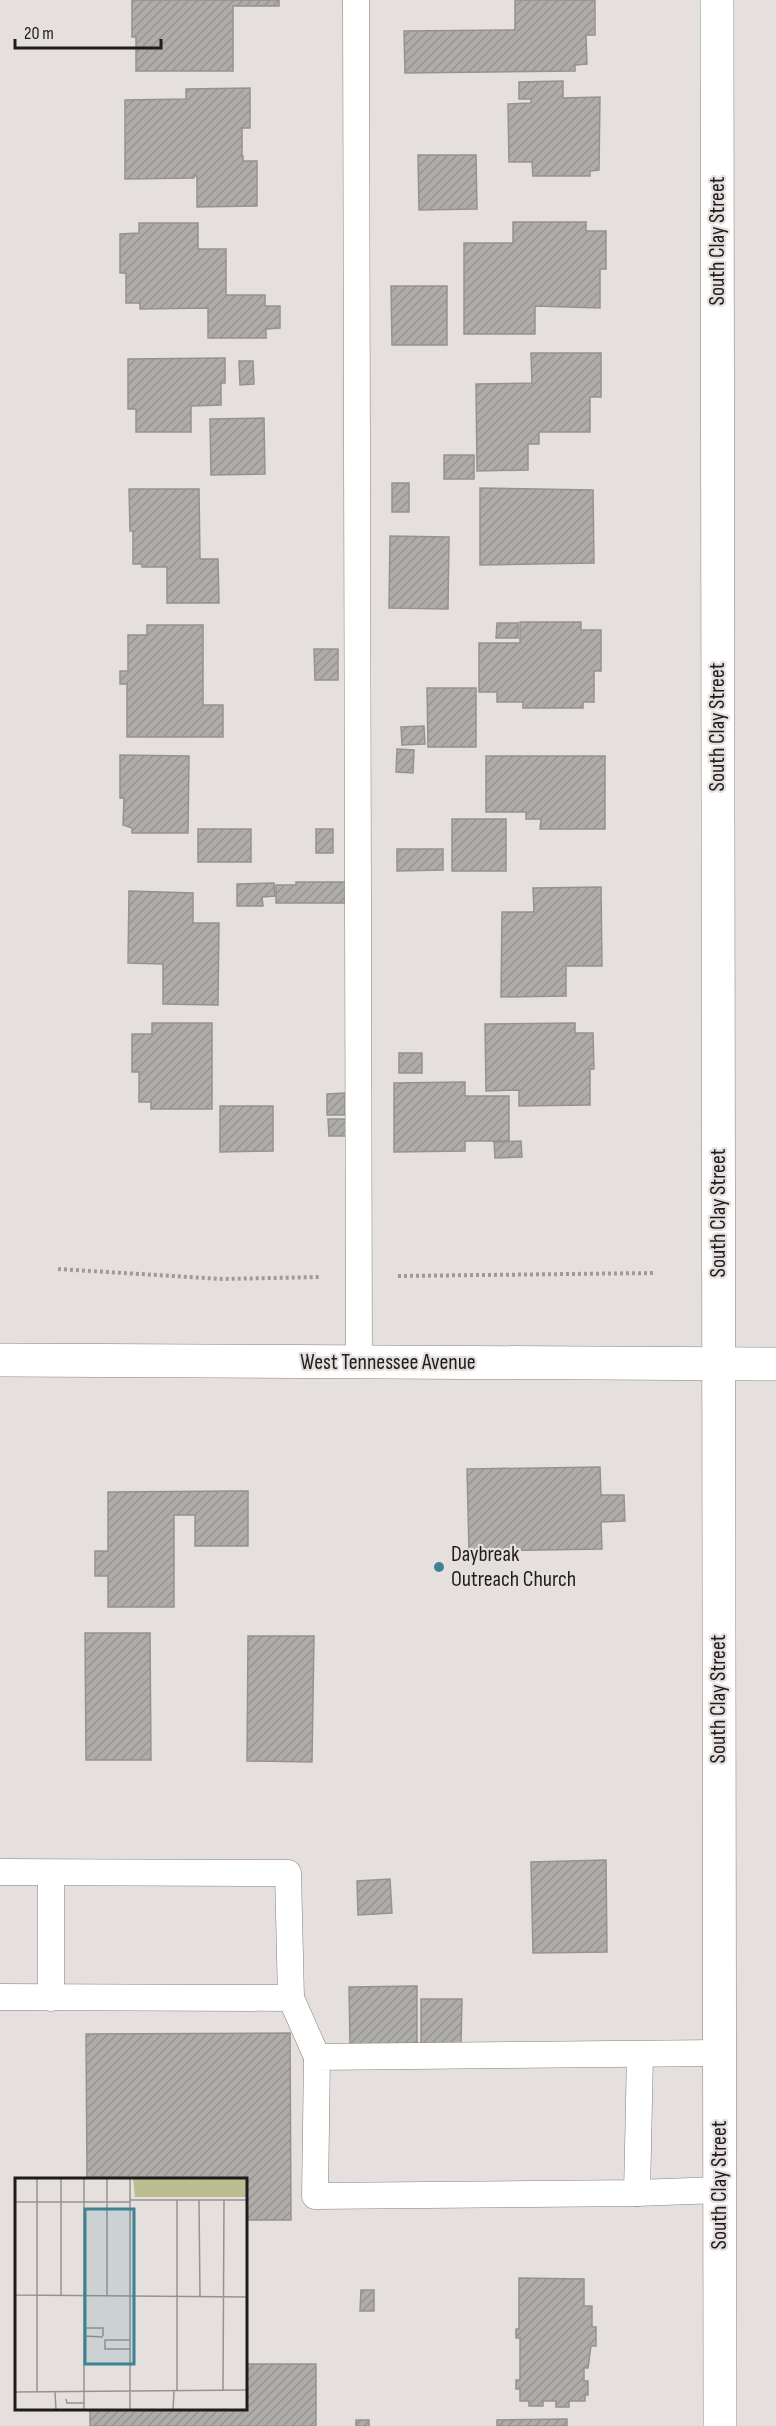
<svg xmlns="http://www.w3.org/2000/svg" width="776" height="2426" viewBox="0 0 776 2426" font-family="'Sofia Sans Condensed',sans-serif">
  <defs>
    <pattern id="building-hatch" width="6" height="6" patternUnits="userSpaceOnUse" patternTransform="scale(1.5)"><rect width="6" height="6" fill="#afada9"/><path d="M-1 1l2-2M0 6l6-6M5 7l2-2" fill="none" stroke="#969491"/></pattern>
  </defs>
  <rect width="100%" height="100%" fill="#e5e0de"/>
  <g fill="url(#building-hatch)" stroke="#95938f" stroke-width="1.5">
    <polygon points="132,0 279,0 279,6 233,6 233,71 136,71 136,37 132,37"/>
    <polygon points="515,0 595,0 595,35 586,35 587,64 575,65 575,71 405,73 404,31 515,30"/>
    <polygon points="563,81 563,98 600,97 599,170 590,171 590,176 533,176 532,162 509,162 508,104 531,103 531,99 519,99 519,82"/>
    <polygon points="250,88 250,128 242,128 242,156 243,156 243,161 257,161 257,206 197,207 197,176 194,176 194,178 125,179 125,100 186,99 186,89"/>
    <polygon points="418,155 476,155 477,209 419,210"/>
    <polygon points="513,222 586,222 586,231 606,231 606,269 600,269 600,308 535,306 535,334 464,334 464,243 513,243"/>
    <polygon points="139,223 198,223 198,249 226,249 226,295 265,295 265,306 280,306 280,328 266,329 266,338 208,338 208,308 140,309 140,303 126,303 126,273 120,273 120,234 139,233"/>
    <polygon points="391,286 447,286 447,345 392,345"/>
    <polygon points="531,353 601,353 601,397 590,397 590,432 539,432 539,444 528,444 528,470 477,471 476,384 532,383"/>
    <polygon points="225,358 225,383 221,383 221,405 191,406 191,432 136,432 136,409 128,409 128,359"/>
    <polygon points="239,361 253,361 254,384 240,385"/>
    <polygon points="264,418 265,474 211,475 210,419"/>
    <rect x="444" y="455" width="30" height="24"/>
    <rect x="392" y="483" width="17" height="29"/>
    <polygon points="480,488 593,490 594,563 480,565"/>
    <polygon points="129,489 199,489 200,559 218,559 219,603 167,603 167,567 142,567 142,564 133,564 133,531 130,531"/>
    <polygon points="390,536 449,537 448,609 389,608"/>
    <polygon points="520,622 581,622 581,630 601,630 601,671 594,671 594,702 583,702 583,708 523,708 523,702 497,702 497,692 479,692 479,643 520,643"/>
    <polygon points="497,623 518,623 518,638 496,638"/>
    <polygon points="147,625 203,625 203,705 223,705 223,737 127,737 127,684 120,684 120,671 128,671 128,635 147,635"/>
    <polygon points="314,649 338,649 338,680 315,680"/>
    <polygon points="427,688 476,688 476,747 428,747"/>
    <polygon points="424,726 425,744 402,745 401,727"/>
    <polygon points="397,749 414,750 413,773 396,772"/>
    <polygon points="120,755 189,756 188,833 132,833 132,828 123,825 124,798 120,798"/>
    <polygon points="486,756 605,756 605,829 540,829 541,819 526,819 526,812 486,812"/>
    <rect x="452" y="819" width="54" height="52"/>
    <rect x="198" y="829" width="53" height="33"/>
    <rect x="316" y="829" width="17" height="24"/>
    <polygon points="397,849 443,849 443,870 397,871"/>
    <polygon points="296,882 346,882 346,903 276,903 276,885 296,885"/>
    <polygon points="274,883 275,896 262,897 263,906 237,906 237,884"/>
    <polygon points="601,887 602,966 566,966 566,996 501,997 502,912 534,912 533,888"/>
    <polygon points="129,891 193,893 193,923 219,923 218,1005 163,1004 163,964 128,963"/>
    <polygon points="152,1023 212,1023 212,1109 151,1109 151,1102 139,1102 139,1072 132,1072 132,1034 152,1034"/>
    <polygon points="575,1023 575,1033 593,1033 594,1069 590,1069 590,1105 519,1106 519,1090 486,1091 485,1024"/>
    <rect x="399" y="1053" width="23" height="20"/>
    <polygon points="465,1082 465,1096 509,1096 509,1141 465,1141 465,1151 394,1152 394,1083"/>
    <polygon points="345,1093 345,1115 327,1115 327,1094"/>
    <polygon points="220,1106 273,1106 273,1151 220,1152"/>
    <polygon points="328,1119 346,1119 347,1136 329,1136"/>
    <polygon points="521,1141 522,1157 495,1158 494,1142"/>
    <polygon points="600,1467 601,1495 624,1495 625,1521 601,1522 602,1549 469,1551 467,1469"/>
    <polygon points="240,1491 248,1491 248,1546 195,1546 195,1515 174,1515 174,1607 108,1607 108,1576 95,1576 95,1551 108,1551 108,1492"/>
    <polygon points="85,1633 150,1633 151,1760 86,1760"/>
    <polygon points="248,1636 314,1636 312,1762 247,1761"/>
    <polygon points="606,1860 607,1952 533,1953 531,1862"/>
    <polygon points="390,1879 392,1913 358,1915 357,1881"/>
    <polygon points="417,1986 417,2044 350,2045 349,1987"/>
    <polygon points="421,1999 462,1999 461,2043 421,2043"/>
    <polygon points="290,2033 291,2220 246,2220 246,2180 87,2180 86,2034"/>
    <polygon points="519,2278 584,2279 584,2306 592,2306 592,2327 596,2327 596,2346 591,2346 588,2368 584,2368 584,2381 588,2381 588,2395 585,2395 585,2401 569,2401 569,2407 556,2407 556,2401 543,2401 543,2406 529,2406 529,2401 520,2401 520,2389 516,2389 516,2380 520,2380 520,2338 516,2338 516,2329 519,2329"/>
    <polygon points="361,2290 374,2290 374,2311 360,2311"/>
    <polygon points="246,2364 316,2364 316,2426 90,2426 90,2410 246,2410"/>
    <polygon points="567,2419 567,2426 497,2426 497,2420"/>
    <rect x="356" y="2420" width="13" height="6"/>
  </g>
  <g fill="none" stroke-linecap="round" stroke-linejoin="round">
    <g stroke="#85807f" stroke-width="27">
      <g id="service">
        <polyline points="356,0 359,1362"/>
        <polyline points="0,1872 288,1873 291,1998"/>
        <polyline points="51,1873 51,1998"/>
        <polyline points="0,1997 291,1998 317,2057"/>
        <polyline points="719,2053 317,2057 315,2196 637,2193 719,2190"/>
        <polyline points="637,2193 640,2055"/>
      </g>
    </g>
    <g stroke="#85807f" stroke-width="34">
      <g id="minor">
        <polyline points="717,0 720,2426"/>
        <polyline points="0,1360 776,1364"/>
      </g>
    </g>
    <g stroke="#9e9a98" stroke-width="4" stroke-dasharray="3 3" stroke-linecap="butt">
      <polyline points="58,1269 222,1279 321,1277"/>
      <polyline points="398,1276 655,1273"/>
    </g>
    <use href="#service" stroke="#fff" stroke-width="26"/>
    <use href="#minor" stroke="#fff" stroke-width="33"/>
  </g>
  <circle fill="#3f8392" stroke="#e5e0de" stroke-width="2" cx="439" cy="1567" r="6"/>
  <g text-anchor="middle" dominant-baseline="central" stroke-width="4.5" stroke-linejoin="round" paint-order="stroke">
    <g font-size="22" fill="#1e1c1c" stroke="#e5e0de">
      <text transform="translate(717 241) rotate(-90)">South Clay Street</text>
      <text transform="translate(717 727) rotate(-90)">South Clay Street</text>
      <text transform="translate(718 1213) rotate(-90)">South Clay Street</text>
      <text x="388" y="1362">West Tennessee Avenue</text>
      <text transform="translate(718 1699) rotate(-90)">South Clay Street</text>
      <text transform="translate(719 2185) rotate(-90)">South Clay Street</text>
    </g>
    <g font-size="22" fill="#1e1c1c" stroke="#e5e0de" text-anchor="start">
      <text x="451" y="1554">Daybreak<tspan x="451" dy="25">Outreach Church</tspan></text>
    </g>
  </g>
  <g transform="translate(15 2178)">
    <rect width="232" height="232" fill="#e5e0de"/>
    <path d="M 118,0 L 232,0 L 232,19 L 120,19 Z" fill="#bcbe92"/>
    <path d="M 210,0 L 232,0 L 232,9 L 210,9 Z" fill="#bcbe92"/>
    <path fill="none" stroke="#959290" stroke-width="1.5" d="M 22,0 L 22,214M 46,0 L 46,118M 92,0 L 92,118M 115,0 L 115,232M 115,22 L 233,22M 162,22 L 162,213M 184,22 L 185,119M 0,24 L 115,24M 0,103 L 0,117 L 233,119M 69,150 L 88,150 L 88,158M 69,158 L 88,159M 115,162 L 90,162 L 90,171 L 115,171M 208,212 L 209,22M 0,214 L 233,212M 40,214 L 41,232M 51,221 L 52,225 L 69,225M 69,232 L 69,0M 158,232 L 159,213"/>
    <path fill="#3f8392" fill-opacity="0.15" stroke="#3f8392" stroke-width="3" d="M 70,31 L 119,31 L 119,186 L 70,186 Z"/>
    <rect width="232" height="232" fill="none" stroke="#1e1c1c" stroke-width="3"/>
  </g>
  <path d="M15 39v9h146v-9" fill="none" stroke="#1e1c1c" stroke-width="3"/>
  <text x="24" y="39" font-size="18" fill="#1e1c1c" stroke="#e5e0de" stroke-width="4.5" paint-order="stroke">20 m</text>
</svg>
